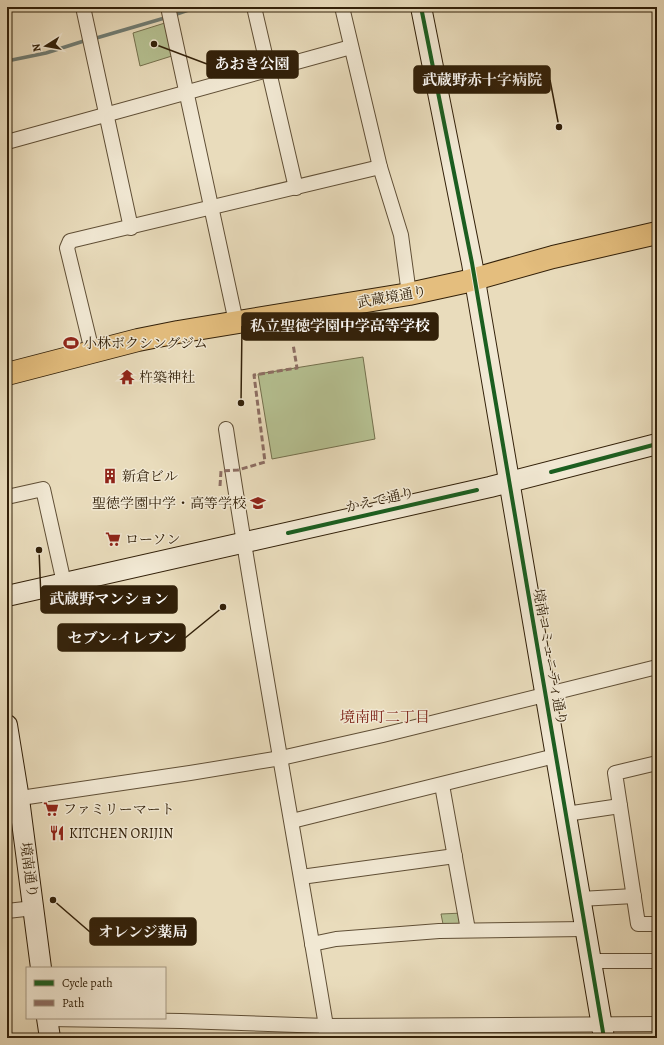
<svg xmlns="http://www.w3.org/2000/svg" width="664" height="1045" viewBox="0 0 664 1045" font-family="Alegreya,'Noto Serif JP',serif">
  <rect width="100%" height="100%" fill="#e9dcbc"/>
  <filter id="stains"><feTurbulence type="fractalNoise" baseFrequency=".005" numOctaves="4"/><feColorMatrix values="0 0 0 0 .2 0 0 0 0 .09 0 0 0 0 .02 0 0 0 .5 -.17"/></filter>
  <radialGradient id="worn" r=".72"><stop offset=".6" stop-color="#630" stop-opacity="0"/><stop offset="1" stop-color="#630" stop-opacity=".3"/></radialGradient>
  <g fill="#b5c091" stroke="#74704d">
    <polygon points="168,22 175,55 140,66 133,33"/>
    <polygon points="363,357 375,439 272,459 258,374"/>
    <polygon points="463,913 465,928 444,929 441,914"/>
  </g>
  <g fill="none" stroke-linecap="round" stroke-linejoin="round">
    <g stroke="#707c73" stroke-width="3.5">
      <polyline points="174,15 197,7"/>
      <polyline points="93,39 168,17"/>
      <polyline points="7,61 46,53 87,40"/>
    </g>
    <g stroke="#604f36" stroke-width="16">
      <g id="street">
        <polyline points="83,7 131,228"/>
        <polyline points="168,7 236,322"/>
        <polyline points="254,7 296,188"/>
        <polyline points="342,7 380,167 401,235 409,294"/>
        <polyline points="7,142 351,47"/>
        <polyline points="92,351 67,248 70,241 380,167"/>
        <path d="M 226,429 C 256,628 293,827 326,1026 L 326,1038"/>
        <polyline points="7,497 43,489 64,583"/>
        <polyline points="657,763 615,773 638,924 657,924"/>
        <polyline points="442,785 468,930"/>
        <polyline points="7,800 190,773 281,758 383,735 657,667"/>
        <polyline points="566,814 620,806"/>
        <polyline points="292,821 555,756"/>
        <polyline points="301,877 455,856"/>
        <polyline points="580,899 634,896"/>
        <polyline points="7,911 34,908"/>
        <polyline points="312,944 336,939 439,931 585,929"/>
        <polyline points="591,961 657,961"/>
        <polyline points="47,1019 181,1021 326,1026 657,1024"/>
      </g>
    </g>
    <g stroke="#322009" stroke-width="22">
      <g id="secondary">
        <polyline points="421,7 472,263 604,1038"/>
        <polyline points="7,596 490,487 657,444"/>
        <polyline points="7,725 19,799 41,968"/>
        <polyline points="47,1018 50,1038"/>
      </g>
    </g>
    <g stroke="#322009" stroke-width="24">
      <polyline id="primary" points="7,374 138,340 178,332 409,294 464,282 553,257 657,233"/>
    </g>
    <use href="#street" stroke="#f1e8d3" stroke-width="14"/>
    <use href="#secondary" stroke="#f1e8d3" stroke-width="20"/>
    <use href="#primary" stroke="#e4be7e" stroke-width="22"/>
    <polyline stroke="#8d6e63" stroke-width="3" stroke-dasharray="6 3" stroke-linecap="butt" points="220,486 221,471 238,470 265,462 254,375 297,368 293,344"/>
    <g stroke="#f1e8d3" stroke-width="6">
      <g id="cycleway">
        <polyline points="421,7 472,263 604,1038"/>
        <polyline points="551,472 657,444"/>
        <polyline points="288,533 477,490"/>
      </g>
    </g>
    <use href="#cycleway" stroke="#1b5e20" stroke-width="4"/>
  </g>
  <defs>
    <g id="stadium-bare" transform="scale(1.2)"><path d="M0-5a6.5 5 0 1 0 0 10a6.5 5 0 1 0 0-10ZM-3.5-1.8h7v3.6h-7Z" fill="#8f2418" stroke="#f1e8d3" stroke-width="2.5" paint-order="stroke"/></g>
    <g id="temple-bare" transform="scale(1.2)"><path d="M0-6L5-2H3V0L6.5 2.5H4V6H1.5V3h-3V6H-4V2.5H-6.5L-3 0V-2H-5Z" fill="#8f2418" stroke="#f1e8d3" stroke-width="2.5" paint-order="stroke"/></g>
    <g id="building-bare" transform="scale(1.2)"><path d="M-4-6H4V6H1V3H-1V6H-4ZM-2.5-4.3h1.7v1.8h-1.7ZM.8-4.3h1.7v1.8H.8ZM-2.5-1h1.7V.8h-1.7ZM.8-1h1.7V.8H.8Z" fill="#8f2418" stroke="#f1e8d3" stroke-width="2.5" paint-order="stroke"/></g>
    <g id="school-bare" transform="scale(1.2)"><path d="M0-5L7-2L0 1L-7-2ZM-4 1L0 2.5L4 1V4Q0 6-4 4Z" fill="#8f2418" stroke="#f1e8d3" stroke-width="2.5" paint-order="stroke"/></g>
    <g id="supermarket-bare" transform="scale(1.2)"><path d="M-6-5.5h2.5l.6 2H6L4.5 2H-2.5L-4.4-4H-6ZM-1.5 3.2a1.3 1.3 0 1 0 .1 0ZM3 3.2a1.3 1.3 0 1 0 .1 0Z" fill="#8f2418" stroke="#f1e8d3" stroke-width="2.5" paint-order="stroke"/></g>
    <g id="restaurant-bare" transform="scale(1.2)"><path d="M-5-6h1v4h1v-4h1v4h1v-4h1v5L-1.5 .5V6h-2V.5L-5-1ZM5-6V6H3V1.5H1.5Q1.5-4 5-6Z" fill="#8f2418" stroke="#f1e8d3" stroke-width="2.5" paint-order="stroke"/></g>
  </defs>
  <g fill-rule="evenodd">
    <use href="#stadium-bare" x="71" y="343"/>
    <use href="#temple-bare" x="127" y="377"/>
    <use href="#building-bare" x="110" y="476"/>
    <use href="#school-bare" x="258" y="503"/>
    <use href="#supermarket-bare" x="113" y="539"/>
    <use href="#supermarket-bare" x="51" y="809"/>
    <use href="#restaurant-bare" x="57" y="833"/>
  </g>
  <g text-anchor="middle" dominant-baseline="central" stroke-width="3" stroke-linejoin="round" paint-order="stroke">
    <g font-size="14" fill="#322009" stroke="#f1e8d3">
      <text transform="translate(392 297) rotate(-10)">武蔵境通り</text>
      <text transform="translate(380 500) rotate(-13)">かえで通り</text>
      <text transform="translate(550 657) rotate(80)">境南コミュニティ通り</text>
      <text transform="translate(29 870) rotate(82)">境南通り</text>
    </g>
    <g font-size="14" fill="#322009" stroke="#f1e8d3" text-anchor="start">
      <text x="83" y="343">小林ボクシングジム</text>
      <text x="139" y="377">杵築神社</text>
      <text x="122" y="476">新倉ビル</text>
      <text x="246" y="503" text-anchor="end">聖徳学園中学・高等学校</text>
      <text x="125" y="539">ローソン</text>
      <text x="63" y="809">ファミリーマート</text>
      <text x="69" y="833">KITCHEN ORIJIN</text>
    </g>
    <g font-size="15" fill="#7a1f14" stroke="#f1e8d3">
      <text x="385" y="717">境南町二丁目</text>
    </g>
  </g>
  <path fill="none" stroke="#322009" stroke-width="1.5" d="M154 44L207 64M559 127L550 80M241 403L242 326M39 550L41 599M223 607L185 638M53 900L90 932"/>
  <g fill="#322009" stroke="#f1e8d3" stroke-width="1.5">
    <circle cx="154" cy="44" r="4"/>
    <circle cx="559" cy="127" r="4"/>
    <circle cx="241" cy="403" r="4"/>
    <circle cx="39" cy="550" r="4"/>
    <circle cx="223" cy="607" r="4"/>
    <circle cx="53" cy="900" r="4"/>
  </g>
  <g fill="#322009" stroke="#322009" stroke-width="1.5">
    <rect x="207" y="51" width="91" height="27" rx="4"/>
    <rect x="414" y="66" width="136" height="27" rx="4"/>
    <rect x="242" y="313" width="196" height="27" rx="4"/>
    <rect x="41" y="586" width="136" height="27" rx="4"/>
    <rect x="58" y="624" width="127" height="27" rx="4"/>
    <rect x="90" y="918" width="106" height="27" rx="4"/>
  </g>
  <g font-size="15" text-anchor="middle" font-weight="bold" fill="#fff">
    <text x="252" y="69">あおき公園</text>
    <text x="482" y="85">武蔵野赤十字病院</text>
    <text x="340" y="331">私立聖徳学園中学高等学校</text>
    <text x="109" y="604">武蔵野マンション</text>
    <text x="122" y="643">セブン-イレブン</text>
    <text x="143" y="937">オレンジ薬局</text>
  </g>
  <rect width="664" height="1045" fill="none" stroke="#e9dcbc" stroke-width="24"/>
  <rect x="8" y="8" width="648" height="1029" fill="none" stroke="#322009" stroke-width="2"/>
  <rect x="12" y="12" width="640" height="1021" fill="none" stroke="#322009"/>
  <rect x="26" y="967" width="140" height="52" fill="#f1e8d3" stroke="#a59882"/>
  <rect x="34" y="980" width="20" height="6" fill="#1b5e20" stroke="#a59882"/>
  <text x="62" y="987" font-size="12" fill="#322009">Cycle path</text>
  <rect x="34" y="1000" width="20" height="6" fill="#8d6e63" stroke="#a59882"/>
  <text x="62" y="1007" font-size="12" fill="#322009">Path</text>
  <g transform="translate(46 46) rotate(259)" stroke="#f1e8d3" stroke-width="3" paint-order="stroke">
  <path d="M0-3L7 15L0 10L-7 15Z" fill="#322009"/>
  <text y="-6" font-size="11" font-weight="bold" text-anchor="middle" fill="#322009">N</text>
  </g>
  <rect width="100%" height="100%" filter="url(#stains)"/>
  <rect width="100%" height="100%" fill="url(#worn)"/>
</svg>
